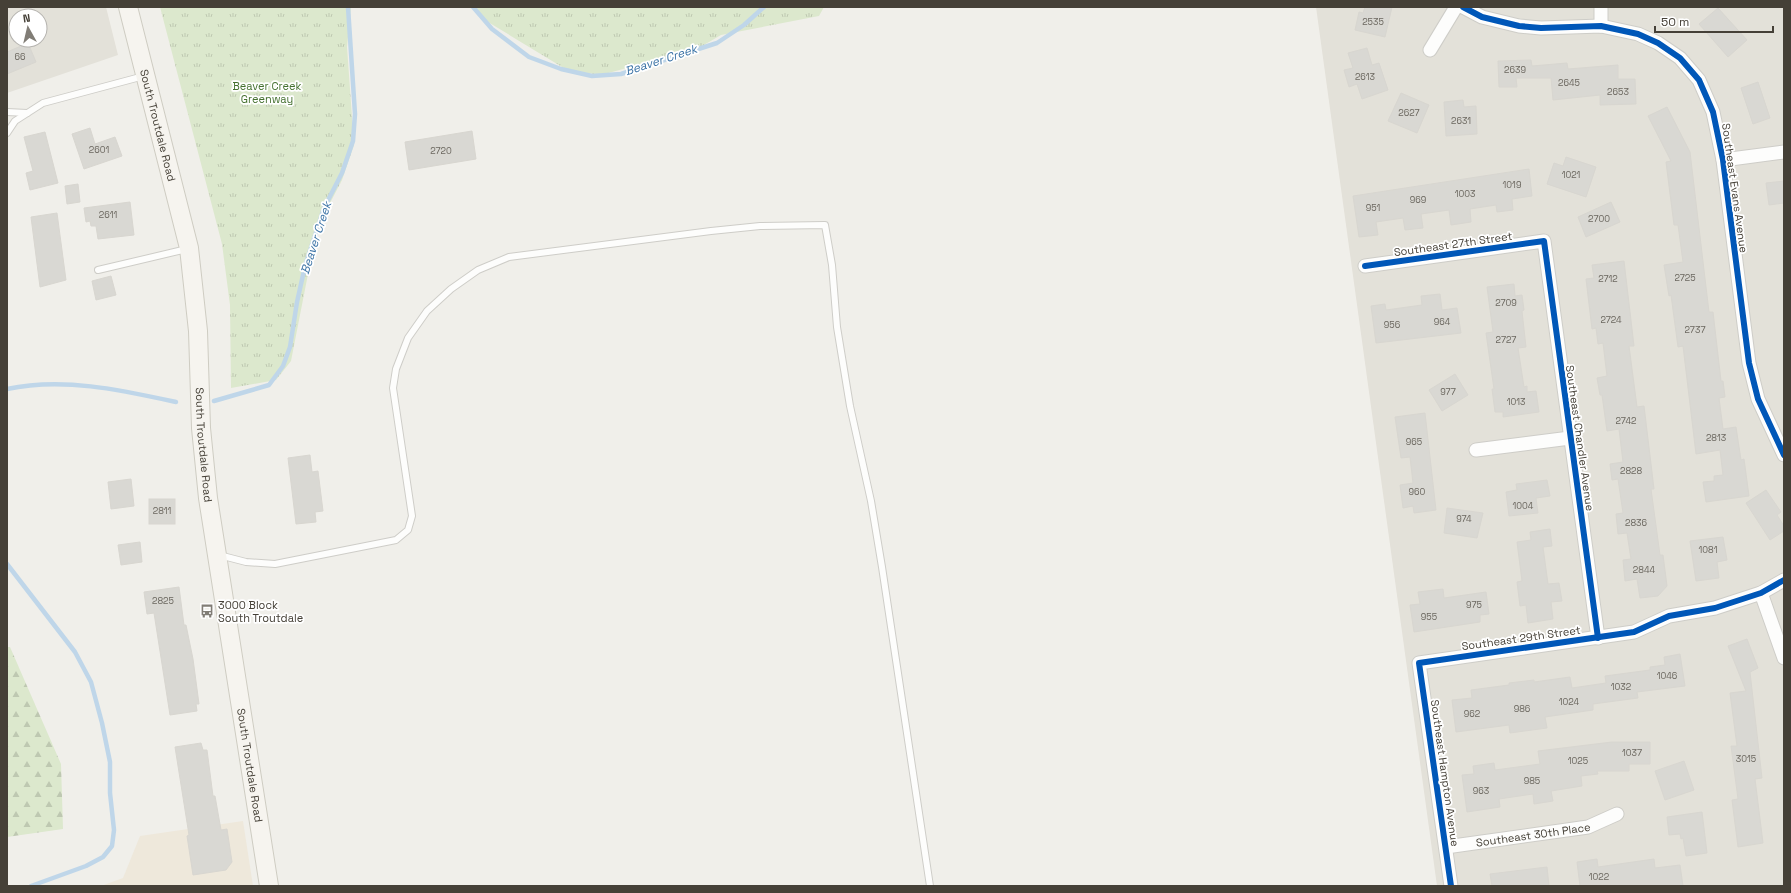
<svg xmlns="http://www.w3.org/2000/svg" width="1791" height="893" viewBox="0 0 1791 893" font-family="'Space Grotesk',sans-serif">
  <defs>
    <pattern id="forest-firs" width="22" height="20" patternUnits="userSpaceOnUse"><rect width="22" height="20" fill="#dce8cd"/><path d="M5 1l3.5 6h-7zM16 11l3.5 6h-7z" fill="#bec8b1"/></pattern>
    <pattern id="park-tufts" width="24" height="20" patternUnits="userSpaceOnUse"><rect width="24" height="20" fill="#dce8cd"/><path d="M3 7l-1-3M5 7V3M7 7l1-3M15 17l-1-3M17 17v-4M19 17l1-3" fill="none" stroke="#bec8b1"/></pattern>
  </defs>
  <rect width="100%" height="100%" fill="#f0efea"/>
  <g fill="#e3e1d9" fill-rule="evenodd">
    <path d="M 7,7 L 106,7 L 118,55 L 7,93 ZM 16,16 L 40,16 L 40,40 L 16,40 Z"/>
    <polygon points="1316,7 1784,7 1784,886 1437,886"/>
  </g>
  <polygon fill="#eee8db" points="243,821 253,886 101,886 123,878 140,836"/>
  <polygon fill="url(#forest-firs)" points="7,647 10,647 61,764 63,829 7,837"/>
  <g fill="url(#park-tufts)">
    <polygon points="160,7 351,7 347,47 354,145 342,180 317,228 291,361 276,380 231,388 230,305 222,244"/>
    <polygon points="474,7 824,7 819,16 721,35 697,49 601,75 567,70 488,22"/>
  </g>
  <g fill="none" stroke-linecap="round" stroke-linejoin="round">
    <g stroke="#bfd6e9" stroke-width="4.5">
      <polyline points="473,7 492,29 529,57 561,69 592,76 621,74 717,43 744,25 764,7"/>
      <path d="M 7,389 C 63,377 121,390 176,402"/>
      <polyline points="214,401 269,385 283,366 290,347 297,302 305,266 324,208 342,173 353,141 355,114 348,7"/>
      <polyline points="7,564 75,652 91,682 102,723 110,762 110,793 114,830 112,846 103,857 86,866 31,886"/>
    </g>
  </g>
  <g fill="#d9d8d3" stroke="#d8d6d0">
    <polygon points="1365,7 1392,7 1385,37 1355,30 1359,12 1363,13"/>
    <polygon points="1718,8 1747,40 1728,57 1699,24"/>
    <polygon points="28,43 36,62 7,74 7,52"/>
    <polygon points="1367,48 1372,65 1379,63 1388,90 1362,99 1357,84 1349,87 1344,70 1353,68 1348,53"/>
    <polygon points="1531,60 1532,66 1567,63 1568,69 1618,65 1618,79 1635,79 1636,104 1600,105 1600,95 1553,100 1551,78 1516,78 1517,87 1499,87 1498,61"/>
    <polygon points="1758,82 1770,118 1753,124 1741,88"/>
    <polygon points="1401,93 1429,105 1417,133 1388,121"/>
    <polygon points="1463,100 1464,107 1476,106 1477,134 1446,136 1444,102"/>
    <polygon points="1667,107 1690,152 1709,312 1713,312 1721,381 1723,381 1725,397 1719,398 1723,429 1736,427 1741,460 1744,459 1749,496 1706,502 1703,482 1714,481 1714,476 1723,475 1720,450 1696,454 1683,346 1678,347 1671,295 1669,296 1664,265 1683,262 1678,225 1674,225 1666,162 1671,161 1648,116"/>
    <polygon points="90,128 95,144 115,137 122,156 84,169 72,134"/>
    <polygon points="472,131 476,159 409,170 405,142"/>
    <polygon points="45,132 58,183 30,190 26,173 33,171 24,137"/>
    <polygon points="1566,157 1596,167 1586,197 1547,184 1554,163 1563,166"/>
    <polygon points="1529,169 1532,196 1512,199 1513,210 1497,212 1496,205 1470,209 1471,222 1451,225 1449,210 1421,214 1423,228 1405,230 1403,218 1376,222 1378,235 1359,237 1353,196"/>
    <polygon points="1784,181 1784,203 1769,205 1766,183"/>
    <polygon points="78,184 80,202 67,204 65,186"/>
    <polygon points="130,202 134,235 98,239 96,226 91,226 90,221 86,222 84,208"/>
    <polygon points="1611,202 1620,222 1586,237 1578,217"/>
    <polygon points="57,213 66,280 40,287 31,217"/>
    <polygon points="1624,261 1634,346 1629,346 1637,407 1644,406 1654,489 1651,489 1660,555 1663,555 1667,586 1658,596 1640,598 1637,579 1625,581 1623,560 1631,559 1627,533 1618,534 1616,514 1623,513 1618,479 1612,480 1610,464 1623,462 1619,429 1607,431 1602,395 1600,395 1597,378 1607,376 1603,343 1598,344 1596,328 1592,329 1586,279 1594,278 1592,265"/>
    <polygon points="111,276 116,295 96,300 92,281"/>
    <polygon points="1514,284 1515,296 1522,295 1524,310 1522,311 1526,347 1518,348 1524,387 1527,386 1527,392 1536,391 1539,412 1503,417 1503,412 1495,412 1492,389 1494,389 1486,333 1493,332 1487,287"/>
    <polygon points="1440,294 1442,310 1457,308 1461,333 1376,343 1371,306 1385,304 1386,310 1422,305 1421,296"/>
    <polygon points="1455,374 1468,395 1442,411 1429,390"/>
    <polygon points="1425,413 1436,510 1414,513 1413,506 1403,508 1400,485 1413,483 1410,457 1401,458 1395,417"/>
    <polygon points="310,455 312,472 318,471 323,511 315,512 316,522 296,524 288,458"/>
    <polygon points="131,479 134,506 111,509 108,482"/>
    <polygon points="1547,480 1550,496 1536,498 1538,513 1509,516 1506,492 1517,490 1516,484"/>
    <polygon points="1766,490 1781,512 1777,515 1784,526 1784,531 1770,540 1746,503"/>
    <rect x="149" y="499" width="26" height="25"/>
    <polygon points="1447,508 1483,513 1477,538 1444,533"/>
    <polygon points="1550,529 1552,546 1543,547 1548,584 1559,583 1562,601 1551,602 1553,619 1528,623 1526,605 1520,606 1517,582 1522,581 1517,542 1531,540 1530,532"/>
    <polygon points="1723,537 1727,560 1717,562 1719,578 1696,581 1690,541"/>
    <polygon points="140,542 142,562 121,565 118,545"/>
    <polygon points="179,587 184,625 186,625 193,659 199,704 196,704 197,711 170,715 154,613 147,614 144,592"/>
    <polygon points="1443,589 1444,598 1486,592 1489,614 1480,615 1480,622 1414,632 1410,605 1420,604 1418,592"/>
    <polygon points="1747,639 1758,668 1750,672 1762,778 1755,779 1763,843 1738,847 1732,800 1738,799 1731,746 1737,746 1730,693 1746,691 1728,646"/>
    <polygon points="1680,654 1685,686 1637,692 1638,698 1593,704 1593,710 1545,717 1547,728 1510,733 1509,725 1456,732 1452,700 1472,698 1471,690 1509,685 1509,683 1534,680 1534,682 1570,677 1572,688 1606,683 1605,676 1650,670 1650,667 1665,665 1664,657"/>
    <polygon points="1612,742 1650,742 1650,764 1629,764 1629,771 1597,771 1598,774 1581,776 1582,786 1551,791 1553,801 1534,804 1533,794 1499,799 1500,807 1467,812 1462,775 1474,774 1473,766 1494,763 1495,770 1540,764 1538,751"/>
    <polygon points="201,743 203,750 207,750 213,796 215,796 221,830 227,829 232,862 226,870 193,875 187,836 189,835 175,747"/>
    <polygon points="1684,761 1694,790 1665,800 1655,771"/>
    <polygon points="1702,812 1707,853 1686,856 1683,838 1681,839 1680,834 1669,835 1667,817"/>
    <polygon points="1597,859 1598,867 1654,859 1655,868 1680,865 1683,886 1580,886 1577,862"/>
    <polygon points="1547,867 1549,886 1492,886 1490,874"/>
  </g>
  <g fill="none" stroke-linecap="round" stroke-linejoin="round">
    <g stroke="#cecdc8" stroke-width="8">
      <g id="service">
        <polyline points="7,112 27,113"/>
        <polyline points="7,133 15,121 43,103 144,76"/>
        <polyline points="98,270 187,249"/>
        <polyline points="219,555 246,562 275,564 396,540 408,530 412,516 393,388 396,369 408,338 427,311 451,289 478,270 509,257 711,231 760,226 825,225 832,265 837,327 850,406 871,501 882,567 930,886"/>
      </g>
    </g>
    <g stroke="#cecdc8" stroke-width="15">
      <g id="minor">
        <polyline points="1463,7 1482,17 1519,26 1541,28 1601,26 1638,34 1658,43 1680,58 1699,80 1713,112 1723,160 1749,363 1758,399 1784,455"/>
        <polyline points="1601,26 1601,7"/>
        <polyline points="1430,50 1456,7"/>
        <polyline points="1723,160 1784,152"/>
        <polyline points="1365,266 1544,241 1598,638"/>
        <polyline points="1476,450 1570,438"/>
        <polyline points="1761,593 1784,658"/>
        <path id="s1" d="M 1446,847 L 1588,827 L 1617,814"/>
        <polyline points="1451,886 1419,663 1634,632 1669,616 1715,608 1761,593 1784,580"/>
      </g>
    </g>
    <g stroke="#ceccc2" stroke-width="20">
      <g id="secondary">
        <path id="s2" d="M 128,7 L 189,248 L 198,331 L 201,428 L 208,498 L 269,886"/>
      </g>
    </g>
    <use href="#service" stroke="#fdfdfc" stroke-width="6"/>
    <use href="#minor" stroke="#fdfdfc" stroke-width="13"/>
    <use href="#secondary" stroke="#f6f4ef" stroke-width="18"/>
    <g stroke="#fff" stroke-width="8">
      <g id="cycleway">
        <polyline points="1463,7 1482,17 1519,26 1541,28 1601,26 1638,34 1658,43 1680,58 1699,80 1713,112 1723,160 1749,363 1758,399 1784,455"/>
        <polyline points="1365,266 1544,241 1598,638"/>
        <polyline points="1451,886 1419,663 1634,632 1669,616 1715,608 1761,593 1784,580"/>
      </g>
    </g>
    <use href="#cycleway" stroke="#0057b8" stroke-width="6"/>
  </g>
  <defs>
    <g id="bus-bare" transform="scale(1.08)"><path d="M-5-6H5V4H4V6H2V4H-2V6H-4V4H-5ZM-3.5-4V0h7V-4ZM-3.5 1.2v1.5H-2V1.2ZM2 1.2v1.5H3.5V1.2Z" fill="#817d76" stroke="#fff" stroke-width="2.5" paint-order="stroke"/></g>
  </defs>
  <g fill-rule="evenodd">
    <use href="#bus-bare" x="207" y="611"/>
  </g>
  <g text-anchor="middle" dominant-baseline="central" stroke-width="3.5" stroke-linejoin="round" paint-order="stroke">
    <g font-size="9" fill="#6b675f">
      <text x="1373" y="22">2535</text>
      <text x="20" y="57">66</text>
      <text x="1515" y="70">2639</text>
      <text x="1365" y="77">2613</text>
      <text x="1569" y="83">2645</text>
      <text x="1618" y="92">2653</text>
      <text x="1409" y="113">2627</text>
      <text x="1461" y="121">2631</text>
      <text x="99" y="150">2601</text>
      <text x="441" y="151">2720</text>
      <text x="1571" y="175">1021</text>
      <text x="1512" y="185">1019</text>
      <text x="1465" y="194">1003</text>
      <text x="1418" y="200">969</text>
      <text x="1373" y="208">951</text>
      <text x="108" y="215">2611</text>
      <text x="1599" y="219">2700</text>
      <text x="1685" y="278">2725</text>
      <text x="1608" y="279">2712</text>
      <text x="1506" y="303">2709</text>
      <text x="1611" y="320">2724</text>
      <text x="1442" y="322">964</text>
      <text x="1392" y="325">956</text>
      <text x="1695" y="330">2737</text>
      <text x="1506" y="340">2727</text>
      <text x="1448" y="392">977</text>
      <text x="1516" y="402">1013</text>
      <text x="1626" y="421">2742</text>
      <text x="1716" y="438">2813</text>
      <text x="1414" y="442">965</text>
      <text x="1631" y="471">2828</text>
      <text x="1417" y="492">960</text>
      <text x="1523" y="506">1004</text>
      <text x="162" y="511">2811</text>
      <text x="1464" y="519">974</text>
      <text x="1636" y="523">2836</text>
      <text x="1708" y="550">1081</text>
      <text x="1644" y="570">2844</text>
      <text x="163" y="601">2825</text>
      <text x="1474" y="605">975</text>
      <text x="1429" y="617">955</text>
      <text x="1667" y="676">1046</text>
      <text x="1621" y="687">1032</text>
      <text x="1569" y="702">1024</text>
      <text x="1522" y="709">986</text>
      <text x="1472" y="714">962</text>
      <text x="1632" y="753">1037</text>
      <text x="1746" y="759">3015</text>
      <text x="1578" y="761">1025</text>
      <text x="1532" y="781">985</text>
      <text x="1481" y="791">963</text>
      <text x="1599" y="877">1022</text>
    </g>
    <g font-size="11" fill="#457130" stroke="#fff">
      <text x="267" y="86">Beaver Creek<tspan x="267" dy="13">Greenway</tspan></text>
    </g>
    <g font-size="11" fill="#454037" stroke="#fff">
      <text stroke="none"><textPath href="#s2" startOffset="122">South Troutdale Road</textPath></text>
      <text transform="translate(1735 188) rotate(82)">Southeast Evans Avenue</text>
      <text transform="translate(1453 244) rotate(-8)">Southeast 27th Street</text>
      <text transform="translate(1580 438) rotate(82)">Southeast Chandler Avenue</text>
      <text stroke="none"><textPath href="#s2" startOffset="446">South Troutdale Road</textPath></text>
      <text transform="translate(1521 638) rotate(-8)">Southeast 29th Street</text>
      <text stroke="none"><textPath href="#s2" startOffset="770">South Troutdale Road</textPath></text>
      <text transform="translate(1445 773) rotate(82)">Southeast Hampton Avenue</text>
      <text stroke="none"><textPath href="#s1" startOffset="88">Southeast 30th Place</textPath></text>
    </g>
    <g font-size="11" fill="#454037" stroke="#fff" text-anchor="start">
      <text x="218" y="605">3000 Block<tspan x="218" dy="13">South Troutdale</tspan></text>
    </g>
    <g font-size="12" font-style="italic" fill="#3b73a6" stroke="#fff">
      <text transform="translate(661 60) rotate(-18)">Beaver Creek</text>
      <text transform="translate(316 238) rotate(-72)">Beaver Creek</text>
    </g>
  </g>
  <rect width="1791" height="893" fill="none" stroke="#454037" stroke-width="16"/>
  <g transform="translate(28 28) rotate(352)"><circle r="19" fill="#ffffff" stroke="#b5b3af"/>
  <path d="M0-3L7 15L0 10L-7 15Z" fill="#817d76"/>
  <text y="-6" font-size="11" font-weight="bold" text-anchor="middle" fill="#454037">N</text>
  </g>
  <path d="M1655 26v6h118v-6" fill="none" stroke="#454037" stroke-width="2"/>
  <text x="1661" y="26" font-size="12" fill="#454037" stroke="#ffffff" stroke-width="3" paint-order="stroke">50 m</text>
</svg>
